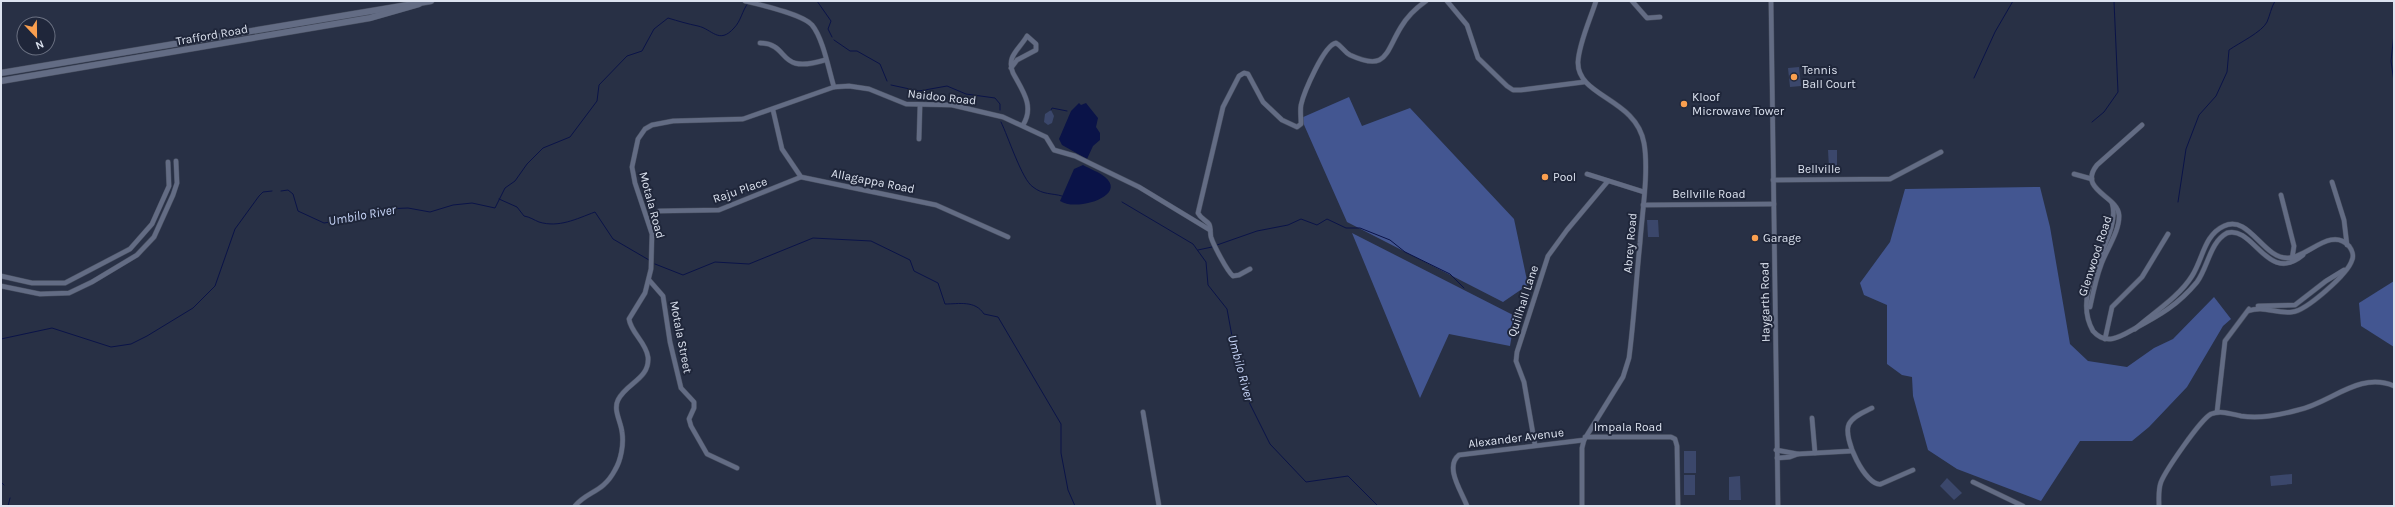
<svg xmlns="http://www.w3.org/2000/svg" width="2395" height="507" viewBox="0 0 2395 507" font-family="Karla,sans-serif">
  <rect width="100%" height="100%" fill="#283045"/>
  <g fill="#3b476b">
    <polygon points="1799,67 1801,86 1790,87 1788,68"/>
    <polygon points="1051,110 1054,116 1052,123 1048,125 1044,122 1045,114"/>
    <polygon points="1828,150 1837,150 1837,167 1829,168"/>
    <polygon points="1647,220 1658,220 1659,237 1648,237"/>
    <rect x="1684" y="451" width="12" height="22"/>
    <polygon points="2292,474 2292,484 2271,486 2270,476"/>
    <rect x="1684" y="475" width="11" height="20"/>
    <polygon points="1740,476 1741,500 1729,500 1729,477"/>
    <polygon points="1947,478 1962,493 1954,500 1940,486"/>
  </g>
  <g fill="#435691">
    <polygon points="1349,97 1362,126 1410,108 1514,219 1528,285 1503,302 1347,222 1301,118"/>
    <polygon points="2040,187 2050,227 2070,344 2088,361 2127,367 2154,348 2173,339 2214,297 2231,319 2223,326 2187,387 2149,427 2132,441 2080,441 2041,501 1957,469 1928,450 1913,396 1912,377 1902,375 1887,364 1887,305 1864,295 1860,283 1890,242 1905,189"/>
    <polygon points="1352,233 1515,316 1510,346 1449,334 1420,398"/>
    <polygon points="2394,281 2394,347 2361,326 2359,303"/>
  </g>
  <g fill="#0a1348">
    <polygon points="1079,103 1081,105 1086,103 1098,118 1096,127 1100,133 1100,140 1093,146 1087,159 1062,145 1059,139 1071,111"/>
    <path d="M 1083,165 C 1090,169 1099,172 1105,177 C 1128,196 1076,212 1060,201 L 1074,169 Z"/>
  </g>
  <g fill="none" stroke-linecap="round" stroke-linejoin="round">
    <g stroke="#0a1348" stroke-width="1">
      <polyline points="817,1 831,21 828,29 832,37"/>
      <polyline points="2394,34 2391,61 2394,82"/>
      <polyline points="834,40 850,51 857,51 880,64 887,81"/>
      <polyline points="1974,78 1995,32 2013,1"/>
      <polyline points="891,85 919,91 947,86 966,94 995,98 1000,104 1000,110"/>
      <polyline points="1051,110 1052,108 1067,111"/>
      <path d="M 1001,122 C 1008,136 1022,180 1033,187 C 1043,195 1052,193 1062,196"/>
      <polyline points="2092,122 2104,112 2118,92 2114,1"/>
      <path d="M 281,191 L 288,190 L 293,194 L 298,211 L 324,223 L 357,218 L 383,209 L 408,208 L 430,212 L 453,205 L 472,203 L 495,208 L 505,188 L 515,181 L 527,164 L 543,148 L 570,137 L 597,101 L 599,85 L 627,56 L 642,51 L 654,29 L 668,18 C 678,21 688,24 698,26 C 712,29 719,45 734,28 C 741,21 742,11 748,3"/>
      <path d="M 499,199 L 517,207 L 524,216 C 530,217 534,220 539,222 C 559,228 576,219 595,212 L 613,239 L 649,260"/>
      <polyline points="1122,202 1193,244 1206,262 1208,285 1227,309 1236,358 1250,404 1270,444 1306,482 1348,476 1378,506"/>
      <path d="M 2178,202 L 2186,149 L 2199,115 L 2216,96 L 2227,72 L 2229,50 C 2239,43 2262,32 2267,22 C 2270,15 2271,8 2275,1"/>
      <polyline points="1217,245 1257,231 1288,225 1301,219 1317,225 1327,219 1346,228 1360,228 1390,240 1405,252 1450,274 1464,288"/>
      <polyline points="1198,250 1212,247"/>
      <path d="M 655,264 L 683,275 L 715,262 L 749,264 L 813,238 L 871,241 L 910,260 L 914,271 L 938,283 L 945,304 C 959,304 975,300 984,314 L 998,317 L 1061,424 L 1061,453 L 1068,490 L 1075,506"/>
      <polyline points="1,339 52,328 111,347 131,344 147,336 193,308 215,286 235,229 259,196 263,192 272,191"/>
      <polyline points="1,482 4,485"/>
      <polyline points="8,506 10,498"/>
    </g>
    <g stroke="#464d5e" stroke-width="5.5">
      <g id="street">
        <path d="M 745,1 C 761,5 802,14 812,25 C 823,38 829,71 834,87"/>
        <polyline points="1447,1 1467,25 1478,58 1507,86 1513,90 1521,90 1584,82"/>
        <polyline points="1632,1 1647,18 1660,17"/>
        <polyline points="1771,1 1778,506"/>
        <path d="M 760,43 C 792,44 775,75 825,60"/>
        <path d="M 1011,68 L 1017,60 L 1036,50 L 1036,44 L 1027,36 C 1019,50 1006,56 1013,73 C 1022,90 1035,106 1023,125"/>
        <polyline points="773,110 782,149 801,177 936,205 1008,237"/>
        <polyline points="919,139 920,106"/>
        <polyline points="1587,174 1644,192"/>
        <polyline points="2074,174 2092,179"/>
        <polyline points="1773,180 1890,179 1941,152"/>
        <polyline points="2332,182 2344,220 2347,245"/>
        <polyline points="2281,195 2294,246 2292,259"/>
        <path d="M 2112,203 C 2123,237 2068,288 2093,331 C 2106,346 2120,337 2134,329 C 2160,315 2178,305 2197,282 C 2208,267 2210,242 2227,233 C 2254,225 2267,285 2303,255"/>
        <polyline points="1643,205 1774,204"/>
        <polyline points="659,211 719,210 801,177"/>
        <path d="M 1250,269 L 1239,275 L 1233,276 C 1227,271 1213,244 1211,237 C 1210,233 1211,227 1209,224 C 1206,220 1201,219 1198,213 L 1223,107 L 1239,76 L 1244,73 L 1248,74 L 1263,102 L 1282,120 L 1297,127 L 1301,124 C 1301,117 1300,111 1301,105 C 1304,92 1324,45 1336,43 C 1342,46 1344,52 1350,55 C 1387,72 1385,53 1401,27 C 1407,17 1416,8 1426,1"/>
        <polyline points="1,276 32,283 65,283 130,249 152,224 169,186 168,162"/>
        <polyline points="649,280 663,296 670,342 681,388 694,402 694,408 689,419 691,426 707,454 737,468"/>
        <polyline points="1,286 40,294 69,293 92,282 137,255 154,237 173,195 177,183 176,161"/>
        <polyline points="2258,306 2295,305 2326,281 2344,270"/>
        <path d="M 2090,307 C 2093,293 2096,278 2101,265 C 2106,250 2120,231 2119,215 C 2118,196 2077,190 2097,165 L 2142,125"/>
        <path d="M 2135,329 C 2153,313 2179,297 2192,276 C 2203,259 2204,235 2224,226 C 2249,214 2263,259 2288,258 C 2307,258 2331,226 2349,246 C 2352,250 2354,256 2352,260 C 2348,274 2306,311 2292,312 C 2275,314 2264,305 2248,311"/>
        <polyline points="2105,339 2112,307 2142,277 2168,234"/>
        <path d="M 1872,408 C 1864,412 1853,416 1849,424 C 1842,438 1866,487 1881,484 L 1913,470"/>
        <polyline points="1143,412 1159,506"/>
        <polyline points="2217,412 2225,341 2249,309"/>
        <polyline points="1812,418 1815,453"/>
        <polyline points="1585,437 1671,437 1675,439 1677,446 1678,506"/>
        <polyline points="1535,445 1524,382 1516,361 1517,352 1548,256 1567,230 1608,181"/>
        <polyline points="1776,450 1798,454"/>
        <polyline points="1777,458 1790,457 1798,454 1852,451"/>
        <polyline points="1973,482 2023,506"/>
        <path d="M 575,506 C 587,491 603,493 615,470 C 621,460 624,444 622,432 C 621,422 613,410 618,400 C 626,383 650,379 648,357 C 646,342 631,333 629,319 L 645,293 L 651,269 L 652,234 L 635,183 L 632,167 L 638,139 L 645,129 L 652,125 L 673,121 L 743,119 L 834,87 L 849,86 L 869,89 L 906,104 L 952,105 L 1003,117 L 1046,137 L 1054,150 L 1075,156 L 1139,187 L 1210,230"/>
        <path d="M 1467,506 C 1462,492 1444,467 1459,455 L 1584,440"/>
        <path d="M 1582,506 L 1582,448 L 1584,440 L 1623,377 L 1629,358 C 1634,320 1636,281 1640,243 C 1642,214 1649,171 1644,143 C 1636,98 1577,97 1578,62 C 1579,43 1590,20 1596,1"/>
        <path d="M 2159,506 C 2159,498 2158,490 2161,482 C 2166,470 2200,420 2211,414 C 2221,410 2231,414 2241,416 C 2260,419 2279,415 2298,410 C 2331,403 2359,371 2394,386"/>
      </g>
    </g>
    <g stroke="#464d5e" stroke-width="7">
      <g id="secondary">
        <polyline points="1,73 431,1"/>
        <polyline points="1,81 370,18 419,4"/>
      </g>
    </g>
    <use href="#street" stroke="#636c84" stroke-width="4.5"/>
    <use href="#secondary" stroke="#636c84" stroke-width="6"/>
  </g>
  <g fill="#fa9f4f" stroke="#1f263a" stroke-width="1.5">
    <circle cx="1794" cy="77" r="4"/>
    <circle cx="1684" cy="104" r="4"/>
    <circle cx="1545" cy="177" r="4"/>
    <circle cx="1755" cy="238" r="4"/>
  </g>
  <g text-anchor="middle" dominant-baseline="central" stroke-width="4" stroke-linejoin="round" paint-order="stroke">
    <g font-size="12" fill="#dce2ef" stroke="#1f263a">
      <text transform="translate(212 35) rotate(-10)">Trafford Road</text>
      <text transform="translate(942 97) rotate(6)">Naidoo Road</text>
      <text x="1819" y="169">Bellville</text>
      <text transform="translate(873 181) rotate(11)">Allagappa Road</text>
      <text transform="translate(740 190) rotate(-19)">Raju Place</text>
      <text x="1709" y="194">Bellville Road</text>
      <text transform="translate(652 205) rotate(75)">Motala Road</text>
      <text transform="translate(1630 243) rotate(-85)">Abrey Road</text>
      <text transform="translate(2095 256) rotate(-72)">Glenwood Road</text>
      <text transform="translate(1523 301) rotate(-72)">Quillhall Lane</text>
      <text transform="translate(1765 302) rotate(-91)">Haygarth Road</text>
      <text transform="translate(681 337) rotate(79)">Motala Street</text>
      <text x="1628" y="427">Impala Road</text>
      <text transform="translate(1516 438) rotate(-7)">Alexander Avenue</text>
    </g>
    <g font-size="12" fill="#dce2ef" stroke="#1f263a" text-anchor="start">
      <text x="1802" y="70">Tennis<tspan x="1802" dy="14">Ball Court</tspan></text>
      <text x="1692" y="97">Kloof<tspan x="1692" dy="14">Microwave Tower</tspan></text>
      <text x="1553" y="177">Pool</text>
      <text x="1763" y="238">Garage</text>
    </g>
    <g font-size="13" font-style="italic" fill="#c7d5f8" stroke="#1f263a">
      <text transform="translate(362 215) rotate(-10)">Umbilo River</text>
      <text transform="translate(1241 368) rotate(75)">Umbilo River</text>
    </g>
  </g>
  <rect width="2395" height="507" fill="none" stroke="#dce2ef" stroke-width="4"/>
  <g transform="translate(36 36) rotate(158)"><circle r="19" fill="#1f263a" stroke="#6b7182"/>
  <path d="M0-3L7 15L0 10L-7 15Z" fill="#fa9f4f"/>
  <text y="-6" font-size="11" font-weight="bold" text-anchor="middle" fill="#dce2ef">N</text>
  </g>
</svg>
